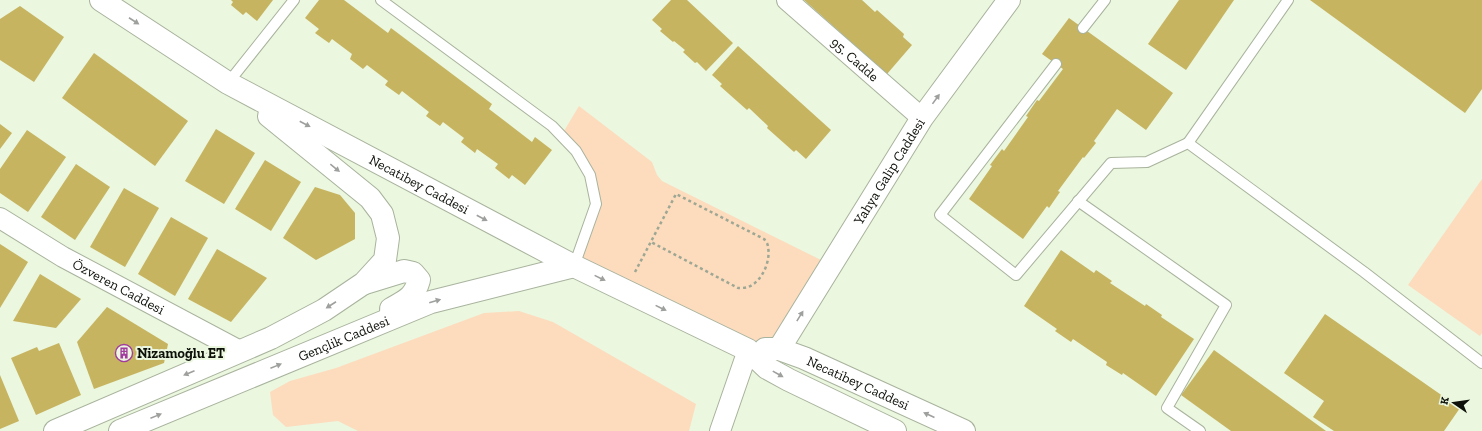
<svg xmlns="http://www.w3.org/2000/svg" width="1482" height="431" viewBox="0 0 1482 431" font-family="'Zilla Slab',serif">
  <rect width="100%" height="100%" fill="#ebf7df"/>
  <g fill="#fddcbe">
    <polygon points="579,106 652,162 657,175 662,181 831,265 779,349 748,350 574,266 596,204 590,175 561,136"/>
    <polygon points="1482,179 1482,333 1480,336 1408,285"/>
    <polygon points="519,311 553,322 696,404 689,431 358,431 338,421 286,427 273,415 270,392 290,381 336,368 484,313"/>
  </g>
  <g fill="#c6b460">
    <polygon points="231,0 273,0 257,21 246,12 243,15 231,5 233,2"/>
    <polygon points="319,0 344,0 388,33 391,28 492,104 489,109 532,142 535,137 552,150 525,185 512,175 509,179 495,168 498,164 477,149 475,153 461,142 464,138 443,122 440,126 426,116 429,112 402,91 399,95 385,85 388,81 367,65 363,69 350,59 352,54 332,39 329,43 315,33 319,29 305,18"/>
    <polygon points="671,0 687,0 733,43 706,71 697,62 695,63 683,52 685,50 674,41 673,42 660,31 662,29 652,20"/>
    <polygon points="804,0 862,0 875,12 877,10 904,34 903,37 912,45 887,74"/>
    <polygon points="1179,0 1234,0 1186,70 1148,44"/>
    <polygon points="1310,0 1482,0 1482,89 1465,113"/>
    <polygon points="20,6 64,37 34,82 0,60 0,19"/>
    <polygon points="1069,18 1173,93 1146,130 1117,109 1094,141 1096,143 1084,158 1083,157 1058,191 1060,192 1049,208 1047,206 1023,239 969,199 992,166 990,165 1002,149 1004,151 1028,117 1026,116 1037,100 1039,101 1063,69 1042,54"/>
    <polygon points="738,46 831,130 806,159 796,150 794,152 767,128 768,126 749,108 747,110 720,86 722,84 712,75"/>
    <polygon points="94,53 188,121 155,166 62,98"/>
    <polygon points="0,124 12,133 0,149"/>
    <polygon points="216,129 255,153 224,204 185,181"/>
    <polygon points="27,130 66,157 28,212 0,193 0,169"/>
    <polygon points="265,160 301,182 271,231 235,209"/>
    <polygon points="76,164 110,187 75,240 41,217"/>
    <polygon points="315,187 340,195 355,213 355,239 316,260 283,238"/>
    <polygon points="124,188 159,208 125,267 90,247"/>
    <polygon points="171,217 208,238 175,296 138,274"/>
    <polygon points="0,244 28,262 0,308"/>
    <polygon points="217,249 267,278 231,322 188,299"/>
    <polygon points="1061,250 1094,273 1096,270 1112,281 1110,283 1145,306 1146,304 1162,315 1161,317 1194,339 1156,396 1123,373 1122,375 1106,365 1107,362 1073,339 1071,342 1055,331 1057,329 1024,306"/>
    <polygon points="40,274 81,299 56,328 13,321"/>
    <polygon points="107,307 168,344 164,363 94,389 77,342"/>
    <polygon points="1325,314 1460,408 1444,431 1334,431 1313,417 1324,401 1284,373"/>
    <polygon points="59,343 81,395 36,415 11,358 37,347 39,351"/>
    <polygon points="1214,350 1326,431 1231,431 1181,395"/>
    <polygon points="0,375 19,421 0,429"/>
  </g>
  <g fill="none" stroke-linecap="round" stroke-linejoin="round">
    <g stroke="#a8b39d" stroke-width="12">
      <g id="lane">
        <polyline points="381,0 552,126 576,151 590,175 596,204 574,266"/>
        <polyline points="1083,28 1105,0"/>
        <polyline points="1056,64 940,215 1016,275 1111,163 1147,162 1188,143 1364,272 1482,363"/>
        <polyline points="228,83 294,0"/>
        <polyline points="1188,143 1288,0"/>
        <polyline points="1078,201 1226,305 1167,408 1200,431"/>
      </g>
    </g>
    <g stroke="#a8b39d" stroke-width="22">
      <g id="street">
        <path id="s1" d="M 787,0 L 922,118"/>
        <path id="s2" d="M 0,218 L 63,257 L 240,351"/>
        <polyline points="720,431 748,350"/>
      </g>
    </g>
    <g stroke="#a8b39d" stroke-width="24">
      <g id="secondary">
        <path id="s3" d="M 101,0 L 228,83 L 574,266 L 748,350 L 767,368 L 789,380 L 895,431"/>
        <path d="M 365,283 L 404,271 L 413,273 L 419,280 C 414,298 406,300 391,309"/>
        <path id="s4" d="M 765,349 L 779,349 L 804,358 L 964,431"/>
        <path id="s5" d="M 779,349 L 922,118 L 1009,0"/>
        <polyline points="55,431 271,338 324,310 364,283 385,260 388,238 382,214 370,198 269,116"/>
        <path id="s6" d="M 120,431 L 431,302 L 574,266"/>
      </g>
    </g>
    <path stroke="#9da794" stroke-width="2.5" stroke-dasharray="3 3" stroke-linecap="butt" d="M 635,272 L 676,194 L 764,239 C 766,241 768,244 768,247 C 771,261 762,282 748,287 C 745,288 741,288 738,288 L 651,242"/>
    <use href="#lane" stroke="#fff" stroke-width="10"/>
    <use href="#street" stroke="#fff" stroke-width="20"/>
    <use href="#secondary" stroke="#fff" stroke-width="22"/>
  </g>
  <defs><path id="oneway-solid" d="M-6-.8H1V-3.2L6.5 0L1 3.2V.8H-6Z"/></defs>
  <g fill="#9ea09d">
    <use href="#oneway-solid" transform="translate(134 21) rotate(33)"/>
    <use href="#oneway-solid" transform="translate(936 99) rotate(-54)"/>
    <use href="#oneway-solid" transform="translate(305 124) rotate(28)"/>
    <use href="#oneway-solid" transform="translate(335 168) rotate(39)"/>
    <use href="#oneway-solid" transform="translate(482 218) rotate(28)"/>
    <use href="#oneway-solid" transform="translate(600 278) rotate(26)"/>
    <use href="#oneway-solid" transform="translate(435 301) rotate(-16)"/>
    <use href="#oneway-solid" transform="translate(331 305) rotate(147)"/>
    <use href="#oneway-solid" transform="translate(661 308) rotate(26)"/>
    <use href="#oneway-solid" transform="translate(800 316) rotate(-58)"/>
    <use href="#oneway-solid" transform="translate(276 366) rotate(-22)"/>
    <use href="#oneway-solid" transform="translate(189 373) rotate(157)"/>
    <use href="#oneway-solid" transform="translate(778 374) rotate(29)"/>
    <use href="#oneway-solid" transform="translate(929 415) rotate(-156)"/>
    <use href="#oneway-solid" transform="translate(156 416) rotate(-22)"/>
  </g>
  <defs>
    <g id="building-ring" transform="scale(0.9)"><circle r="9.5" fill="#ebf7df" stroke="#a23b9f" stroke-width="1.5"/><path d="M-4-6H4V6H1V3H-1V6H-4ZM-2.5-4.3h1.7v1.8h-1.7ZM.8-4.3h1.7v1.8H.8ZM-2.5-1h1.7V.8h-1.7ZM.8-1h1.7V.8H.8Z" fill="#a23b9f"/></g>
  </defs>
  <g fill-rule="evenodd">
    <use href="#building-ring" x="124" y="353"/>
  </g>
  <g text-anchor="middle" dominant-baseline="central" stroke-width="4" stroke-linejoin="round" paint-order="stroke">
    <g font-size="14" fill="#0d1109" stroke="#ebf7df">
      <text stroke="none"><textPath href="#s1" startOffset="90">95. Cadde</textPath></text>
      <text stroke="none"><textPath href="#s5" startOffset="209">Yahya Galip Caddesi</textPath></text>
      <text stroke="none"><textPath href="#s3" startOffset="368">Necatibey Caddesi</textPath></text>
      <text stroke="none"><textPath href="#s2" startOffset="137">Özveren Caddesi</textPath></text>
      <text stroke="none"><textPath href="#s6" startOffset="242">Gençlik Caddesi</textPath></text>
      <text stroke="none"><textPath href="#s4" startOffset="100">Necatibey Caddesi</textPath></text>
    </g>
    <g font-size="14" font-weight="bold" fill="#0d1109" stroke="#ebf7df" text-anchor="start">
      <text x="137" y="353">Nizamoğlu ET</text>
    </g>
  </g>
  <g transform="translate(1454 403) rotate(283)" stroke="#ebf7df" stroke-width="3" paint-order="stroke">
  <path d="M0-3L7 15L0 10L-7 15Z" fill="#0d1109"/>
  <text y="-6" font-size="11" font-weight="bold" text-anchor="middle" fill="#0d1109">K</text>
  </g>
</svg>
